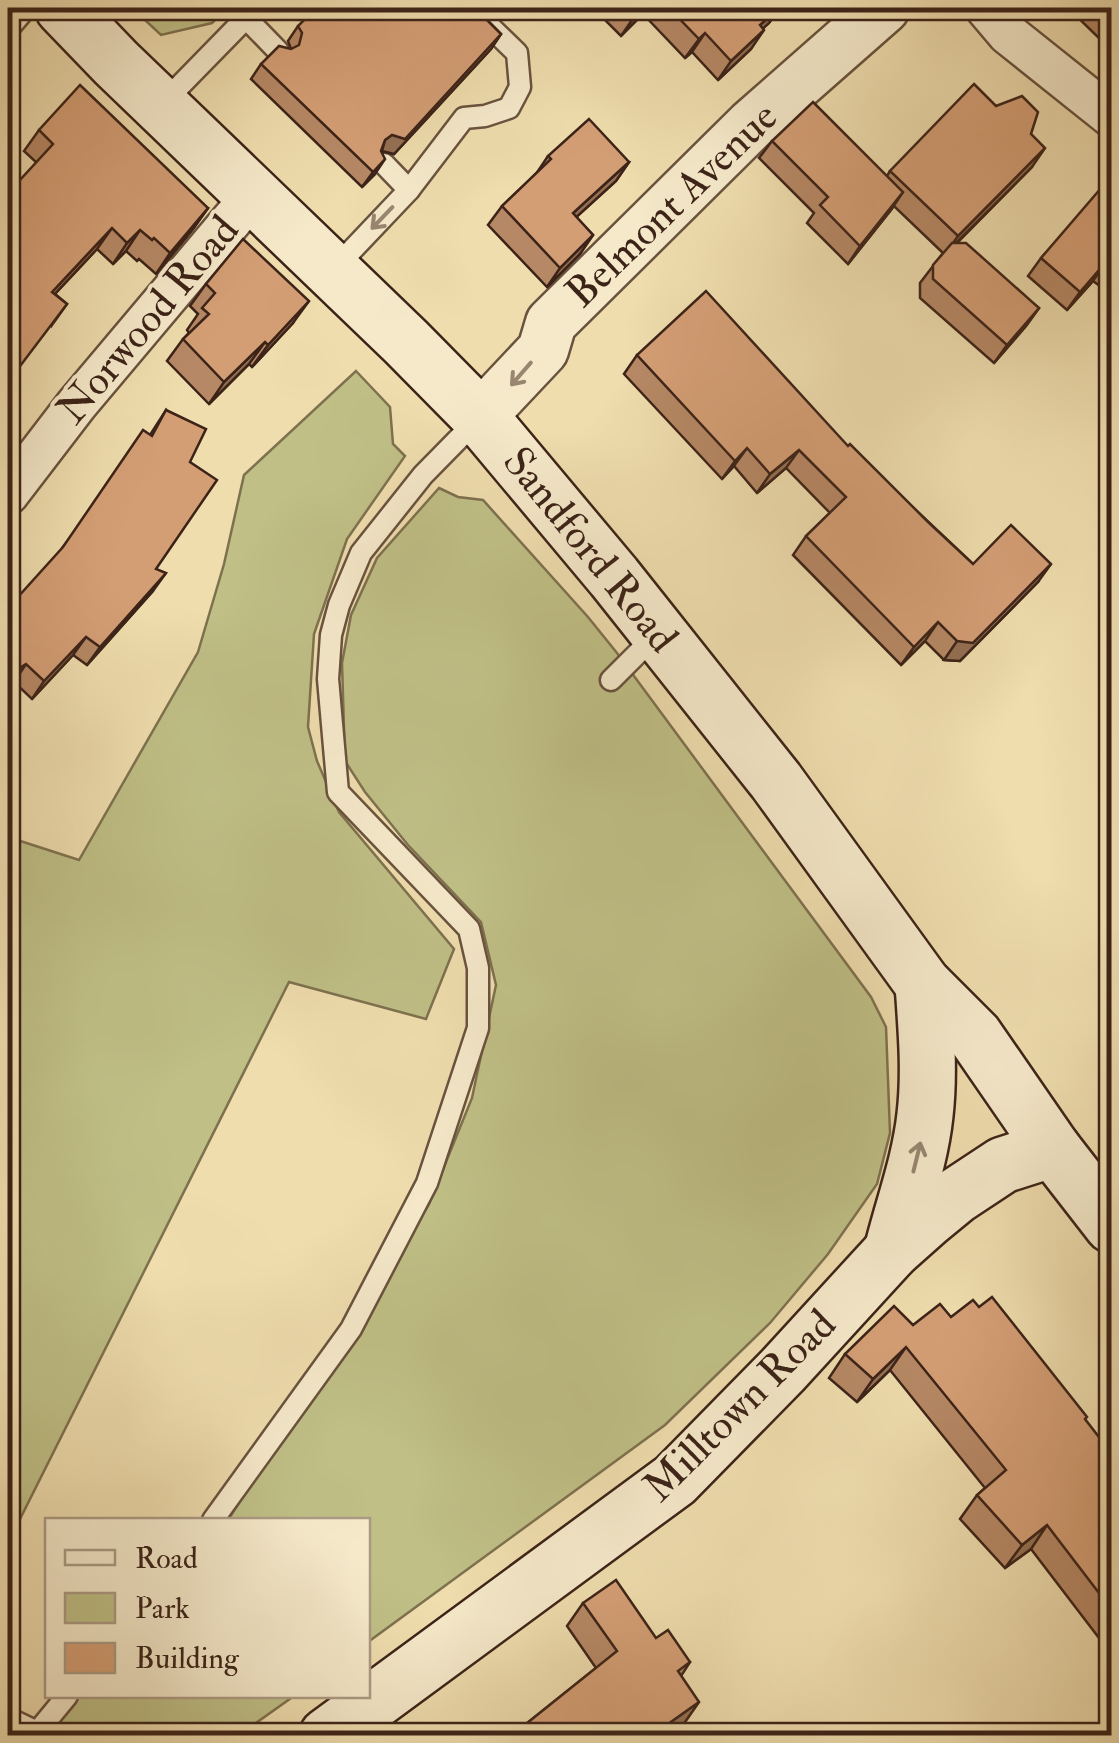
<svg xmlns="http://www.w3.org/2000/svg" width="1119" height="1743" viewBox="0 0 1119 1743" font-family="'IM FELL Double Pica',serif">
  <rect width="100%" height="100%" fill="#efddae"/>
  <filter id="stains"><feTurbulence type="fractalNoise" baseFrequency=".002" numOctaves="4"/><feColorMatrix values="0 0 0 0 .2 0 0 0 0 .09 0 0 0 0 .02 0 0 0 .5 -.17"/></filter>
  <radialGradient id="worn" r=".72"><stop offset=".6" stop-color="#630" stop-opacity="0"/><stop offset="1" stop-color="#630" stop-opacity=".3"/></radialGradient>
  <g fill="#bfbf86" stroke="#7e714f" stroke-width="2.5">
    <polygon points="132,8 227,8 212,23 161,35"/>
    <polygon points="356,371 390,407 393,444 405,456 347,539 314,634 308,727 317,761 339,812 454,949 426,1019 289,982 8,1543 8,837 79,860 198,652 224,564 244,475"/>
    <polygon points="439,488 458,497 483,500 588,617 617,653 871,997 886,1027 890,1133 877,1184 828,1254 770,1323 665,1425 368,1642 368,1520 228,1520 429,1204 472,1098 496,985 481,922 408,845 365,792 345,761 342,663 351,615 377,558"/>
    <polygon points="79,1696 294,1696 239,1735 44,1736"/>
  </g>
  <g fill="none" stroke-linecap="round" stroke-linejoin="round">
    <g stroke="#69523e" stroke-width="25">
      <g id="service">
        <polyline points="8,29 26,8"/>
        <polyline points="162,104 246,18 278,51"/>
        <polyline points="409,190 464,118 485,116 509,108 520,87 517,53 484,21"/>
        <polyline points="335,268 409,190 384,164"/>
        <polyline points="611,680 655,636"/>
        <polyline points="213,1520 351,1329 427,1183 478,1028 478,968 469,929 338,792 328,679 331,635 339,605 361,553 423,475 479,418"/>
        <polyline points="8,1718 37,1732"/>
        <polyline points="34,1736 67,1696"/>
      </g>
    </g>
    <g stroke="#69523e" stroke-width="45">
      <g id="minor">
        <polyline points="986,8 1008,34 1112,117"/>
        <polyline points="8,494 77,404 253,195"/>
      </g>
    </g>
    <g stroke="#69523e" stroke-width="55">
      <polyline id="tertiary" points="480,417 543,350 551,323 751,125 884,8"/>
    </g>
    <g stroke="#3c2318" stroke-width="60">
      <g id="secondary">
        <polyline points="63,8 116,63 406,342 480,417 614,577 776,781 923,984 975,1036 1053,1149 1112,1225"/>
        <path d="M 892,1251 C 903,1206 920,1162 925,1115 C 930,1072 926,1027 923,984"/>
        <polyline points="327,1736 675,1480 783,1370 892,1251 928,1219 956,1196 1003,1165 1053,1149"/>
      </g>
    </g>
    <use href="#service" stroke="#f5e9ca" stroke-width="20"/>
    <use href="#minor" stroke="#f5e9ca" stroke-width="40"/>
    <use href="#tertiary" stroke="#f5e9ca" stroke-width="50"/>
    <use href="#secondary" stroke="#f5e9ca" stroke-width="55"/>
  </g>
  <g fill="#b68865" stroke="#3c2318" stroke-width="2.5">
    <polygon points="357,8 496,8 493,11 486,8 482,8 484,17 501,34 491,49 394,154 381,151 375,174 362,187 251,79 261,64 291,49 288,41 298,26"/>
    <polygon points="593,8 780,8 769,23 763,28 751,49 718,80 692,52 685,58 643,14 621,36"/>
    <polygon points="1068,8 1112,8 1112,32 1102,41"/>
    <polygon points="996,106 1031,134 1032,167 957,243 1039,308 1026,326 994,363 920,298 920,283 943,253 894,206 848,264 807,223 814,213 759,158 772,141 887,176 890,171"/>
    <polygon points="39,130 208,208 193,229 156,274 139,259 137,261 126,251 113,264 97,249 55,294 67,304 52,325 36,162 24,151"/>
    <polygon points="548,156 629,162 616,181 576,217 593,235 580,254 547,287 488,225 502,206 536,174"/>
    <polygon points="1112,182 1112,295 1093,281 1067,310 1028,276 1041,258"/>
    <polygon points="206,284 293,323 252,367 249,364 209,404 167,361 183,339 189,333 187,330 198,314 190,306"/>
    <polygon points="637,355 848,446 973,564 1038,582 960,661 944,660 925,641 901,665 793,555 806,536 830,513 786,468 757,493 734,466 722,479 624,374"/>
    <polygon points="166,410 190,462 156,569 153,591 87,665 73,655 32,699 14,682 62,548 150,435"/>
    <polygon points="1112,970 1112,992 1103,988"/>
    <polygon points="979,1307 1085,1420 1112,1454 1112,1655 1031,1549 1005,1568 960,1519 977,1495 985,1488 890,1370 857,1402 829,1378 845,1354 913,1325 951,1317"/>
    <polygon points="583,1603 656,1638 690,1662 681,1676 683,1725 668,1736 511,1736 596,1668 567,1626"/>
  </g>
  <g fill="#946f52" stroke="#3c2318" stroke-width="2.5">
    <polygon points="644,8 648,8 621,36 634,17"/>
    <polygon points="779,8 780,8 769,23 747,43 760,25"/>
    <polygon points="764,30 751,49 718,80 731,61"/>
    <polygon points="705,33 692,52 685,58 699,39"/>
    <polygon points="501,34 491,49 394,154 382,151 385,140"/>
    <polygon points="1045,148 1032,167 945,254 958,236"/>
    <polygon points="385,159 375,174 362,187 373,172"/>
    <polygon points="629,162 616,181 560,232 573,213"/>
    <polygon points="903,192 891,210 848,264 860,246"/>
    <polygon points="208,208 193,229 156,274 170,253"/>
    <polygon points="112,228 97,249 37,313 52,292"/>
    <polygon points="140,230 126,251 113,264 127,243"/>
    <polygon points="593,235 580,254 547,287 560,268"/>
    <polygon points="1106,262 1093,281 1067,310 1080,292"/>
    <polygon points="309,301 293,323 252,367 268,345"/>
    <polygon points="1039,308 1026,326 994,363 1007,345"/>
    <polygon points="265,342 249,364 209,404 224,382"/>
    <polygon points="747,448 734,466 722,479 735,461"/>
    <polygon points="799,450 786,468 757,493 770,474"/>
    <polygon points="1051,564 1038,582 960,661 944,660 957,641"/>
    <polygon points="166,573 153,591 87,665 100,647"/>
    <polygon points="938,622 925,641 901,665 914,647"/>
    <polygon points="86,637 73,655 32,699 44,681"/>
    <polygon points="26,664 14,682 8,686 8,675"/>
    <polygon points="906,1347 890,1370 857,1402 873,1379"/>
    <polygon points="1047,1525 1031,1549 1005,1568 1022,1545"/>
    <polygon points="699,1702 683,1725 668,1736 651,1736"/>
  </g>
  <g fill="#d49e75" stroke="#3c2318" stroke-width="2.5">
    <polygon points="316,8 354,8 356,9 357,8 482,8 484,17 501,34 405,139 392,135 385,140 381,151 385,159 373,172 261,64 279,46 291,49 299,45 302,33 298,26"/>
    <polygon points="624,8 644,8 634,17"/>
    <polygon points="669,8 779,8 760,25 764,30 731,61 705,33 699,39"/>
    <polygon points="1100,8 1112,8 1112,19"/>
    <polygon points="974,84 996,106 1022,96 1038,112 1031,134 1045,148 958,236 890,171"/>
    <polygon points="80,85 208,208 170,253 154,238 152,240 140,230 127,243 112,228 52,292 67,304 8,382 8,193 53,144 39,130"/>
    <polygon points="813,102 903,192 860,246 820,205 828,197 772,141"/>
    <polygon points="589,119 629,162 573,213 593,235 560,268 502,206 551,159 548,156"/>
    <polygon points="1108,180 1112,182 1112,266 1106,262 1080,292 1041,258"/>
    <polygon points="243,239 309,301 268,345 265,342 224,382 183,339 209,314 202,308 215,293 206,284"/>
    <polygon points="952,243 966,243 1039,308 1007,345 933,279 933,265"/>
    <polygon points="706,291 848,446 850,444 927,521 973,564 1011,525 1051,564 973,643 957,641 938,622 914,647 806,536 846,497 799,450 770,474 747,448 735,461 637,355"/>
    <polygon points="166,410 206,429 190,462 217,480 156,569 166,573 100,647 86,637 44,681 26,664 8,675 8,608 63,547 143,430 152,436"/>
    <polygon points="992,1297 1087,1417 1085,1419 1112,1454 1112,1610 1047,1525 1022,1545 977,1495 1006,1470 906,1347 873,1379 845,1354 894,1306 913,1325 940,1304 951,1317 973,1300 979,1307"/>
    <polygon points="616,1580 656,1638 668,1630 690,1662 678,1671 699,1702 651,1736 511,1736 617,1651 583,1603"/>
  </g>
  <defs><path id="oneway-shaft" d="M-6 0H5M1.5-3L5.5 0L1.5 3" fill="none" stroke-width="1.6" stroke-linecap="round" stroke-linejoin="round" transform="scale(2.5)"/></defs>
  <g stroke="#988671">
    <use href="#oneway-shaft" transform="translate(382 218) rotate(134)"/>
    <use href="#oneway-shaft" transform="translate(521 374) rotate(131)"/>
    <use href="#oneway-shaft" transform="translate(917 1157) rotate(-76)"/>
  </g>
  <g text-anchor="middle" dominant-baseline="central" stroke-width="8" stroke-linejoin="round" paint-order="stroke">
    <g font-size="42" fill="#3c2318" stroke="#f5e9ca">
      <text transform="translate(672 205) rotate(-44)">Belmont Avenue</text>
      <text transform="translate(148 320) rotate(-50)">Norwood Road</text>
      <text transform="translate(590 550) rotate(51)">Sandford Road</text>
      <text transform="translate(740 1406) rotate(-45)">Milltown Road</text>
    </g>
  </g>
  <rect width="1119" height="1743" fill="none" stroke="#efddae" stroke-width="40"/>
  <rect x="10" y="10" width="1099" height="1723" fill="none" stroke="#3c2318" stroke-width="5"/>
  <rect x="20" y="20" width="1079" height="1703" fill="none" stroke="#3c2318" stroke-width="2.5"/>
  <rect x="45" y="1518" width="325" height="180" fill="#f5e9ca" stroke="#ab9a83" stroke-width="2.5"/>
  <rect x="65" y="1550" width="50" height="15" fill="#f5e9ca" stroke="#ab9a83" stroke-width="2.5"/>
  <text x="135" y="1568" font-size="30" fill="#3c2318">Road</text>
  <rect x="65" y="1593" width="50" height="30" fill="#bfbf86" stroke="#ab9a83" stroke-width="2.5"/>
  <text x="135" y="1618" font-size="30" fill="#3c2318">Park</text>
  <rect x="65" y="1643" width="50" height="30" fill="#d49e75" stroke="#ab9a83" stroke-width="2.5"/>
  <text x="135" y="1668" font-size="30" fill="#3c2318">Building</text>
  <rect width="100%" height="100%" filter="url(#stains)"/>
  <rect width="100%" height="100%" fill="url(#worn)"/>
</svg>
